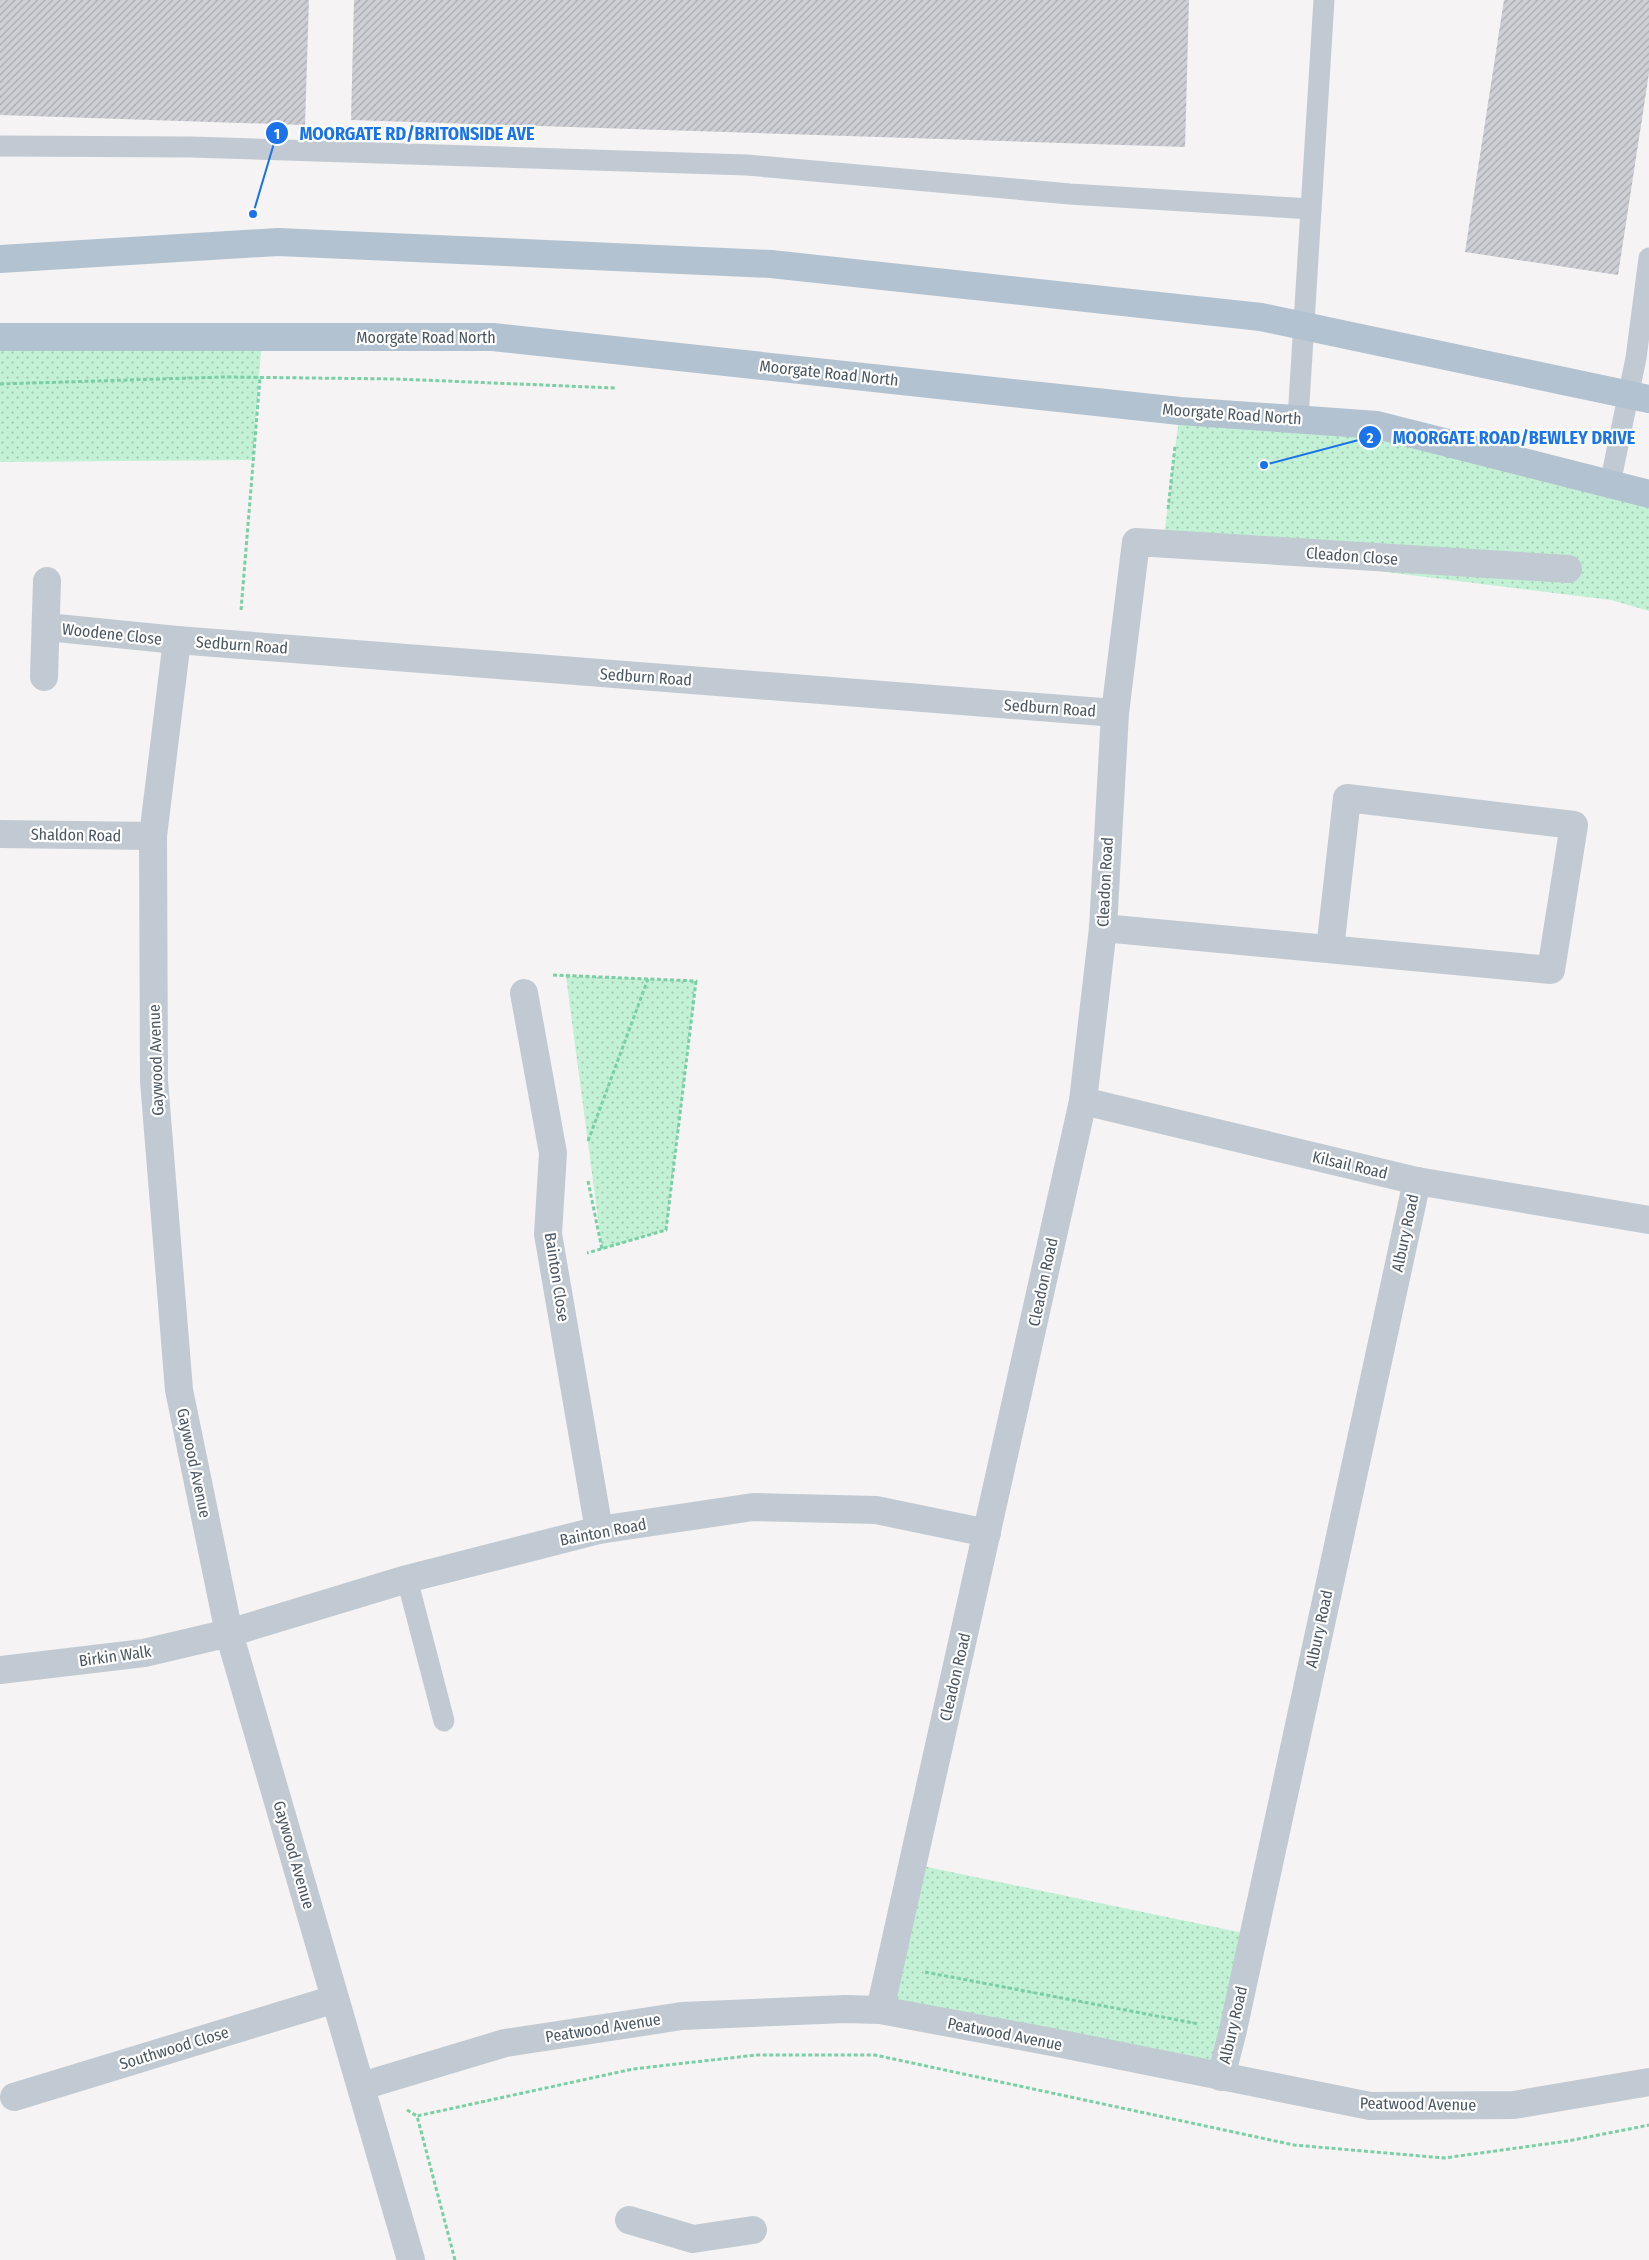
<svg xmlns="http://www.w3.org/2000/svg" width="1649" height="2260" viewBox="0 0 1649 2260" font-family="'Fira Sans Condensed',sans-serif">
  <defs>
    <pattern id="grass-dots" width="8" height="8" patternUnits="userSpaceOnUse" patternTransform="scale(1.25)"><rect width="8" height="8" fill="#c3f1d5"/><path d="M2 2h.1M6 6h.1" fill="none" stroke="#a0c6b0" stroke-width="1.8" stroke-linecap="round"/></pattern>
    <pattern id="building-hatch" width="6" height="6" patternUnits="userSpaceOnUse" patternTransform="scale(1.25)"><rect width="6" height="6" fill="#cdcfd5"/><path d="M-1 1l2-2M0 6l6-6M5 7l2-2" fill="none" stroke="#a8abb0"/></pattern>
  </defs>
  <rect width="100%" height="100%" fill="#f5f3f3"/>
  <g fill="url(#grass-dots)">
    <polygon points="262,337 253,460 0,462 0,338"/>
    <polygon points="1180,411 1377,425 1649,494 1649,611 1611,600 1163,544"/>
    <polygon points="566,976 696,981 666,1230 602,1249"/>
    <polygon points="913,1864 1253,1935 1221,2077 880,2010"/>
  </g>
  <g fill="url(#building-hatch)">
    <polygon points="0,0 309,0 305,125 0,115"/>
    <polygon points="354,0 1189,0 1185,147 351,120"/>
    <polygon points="1504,0 1649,0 1649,73 1618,275 1465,252"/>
  </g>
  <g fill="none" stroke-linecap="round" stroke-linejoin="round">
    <g stroke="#7ad0a6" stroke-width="3" stroke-dasharray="4 2.5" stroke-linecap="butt">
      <polyline points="0,384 224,377 397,379 615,388"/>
      <polyline points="1168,509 1175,446"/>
      <polyline points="241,610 260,378"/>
      <polyline points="553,975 696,981 666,1230 587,1253"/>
      <polyline points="588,1141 648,979"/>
      <polyline points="588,1181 602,1249"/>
      <polyline points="925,1972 1199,2024"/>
      <polyline points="407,2110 417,2116"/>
      <polyline points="455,2260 417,2116 633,2069 756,2055 875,2055 1294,2145 1444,2158 1568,2141 1649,2125"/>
    </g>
    <g stroke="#c1cad2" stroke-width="21">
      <polyline points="0,146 191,147 747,165 1070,194 1311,209"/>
      <polyline points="1298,419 1324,0"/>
      <polyline points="1610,484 1636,358 1649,258"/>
      <polyline points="407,1579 444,1721"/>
    </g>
    <g stroke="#c1cad2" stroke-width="28">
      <polyline points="47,627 177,640 1115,713"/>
      <polyline points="177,640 153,836 154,1081 179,1390 229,1633 411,2260"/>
      <polyline points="44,677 47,581"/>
      <polyline points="0,834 153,836"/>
      <polyline points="1103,928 1551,970 1574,825 1347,798 1330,949"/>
      <polyline points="524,993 553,1153 548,1234 599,1530"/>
      <polyline points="1083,1101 1417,1181 1649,1220"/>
      <polyline points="0,1670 144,1653 229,1633 407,1579 599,1530 753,1507 876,1510 987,1533"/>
      <polyline points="880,2010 1083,1101 1103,928 1115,713 1136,542 1568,569"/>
      <polyline points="1221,2077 1233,2030 1417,1181"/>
      <polyline points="362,2086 505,2043 682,2016 845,2009 880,2010 1057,2043 1370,2106 1514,2105 1649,2082"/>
      <polyline points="14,2097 335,1999"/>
      <polyline points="629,2220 693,2239 753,2230"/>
    </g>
    <g stroke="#b3c2d1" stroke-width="28">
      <polyline points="0,259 278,242 771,264 1261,317 1649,399"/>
      <polyline points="0,337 493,337 1180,411 1377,425 1649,494"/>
    </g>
  </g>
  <g text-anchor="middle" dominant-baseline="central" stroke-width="4.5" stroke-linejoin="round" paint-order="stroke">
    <g font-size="16" fill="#4a5661" stroke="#fff">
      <text x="426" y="337">Moorgate Road North</text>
      <text transform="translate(829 373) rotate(6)">Moorgate Road North</text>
      <text transform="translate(1232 414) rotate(4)">Moorgate Road North</text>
      <text transform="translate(1352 556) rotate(4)">Cleadon Close</text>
      <text transform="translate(112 634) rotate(6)">Woodene Close</text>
      <text transform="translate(242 645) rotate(4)">Sedburn Road</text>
      <text transform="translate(646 677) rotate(4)">Sedburn Road</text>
      <text transform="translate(1050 708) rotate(4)">Sedburn Road</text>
      <text transform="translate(76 835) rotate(1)">Shaldon Road</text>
      <text transform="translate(1105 882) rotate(-87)">Cleadon Road</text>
      <text transform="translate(156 1060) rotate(-92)">Gaywood Avenue</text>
      <text transform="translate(1350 1165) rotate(13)">Kilsail Road</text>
      <text transform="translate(1405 1233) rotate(-78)">Albury Road</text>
      <text transform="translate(557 1277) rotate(81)">Bainton Close</text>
      <text transform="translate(1043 1282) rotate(-78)">Cleadon Road</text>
      <text transform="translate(194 1463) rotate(78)">Gaywood Avenue</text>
      <text transform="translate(603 1532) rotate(-11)">Bainton Road</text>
      <text transform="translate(1319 1629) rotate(-78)">Albury Road</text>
      <text transform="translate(115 1656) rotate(-8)">Birkin Walk</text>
      <text transform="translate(955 1677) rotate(-77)">Cleadon Road</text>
      <text transform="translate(294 1855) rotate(74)">Gaywood Avenue</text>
      <text transform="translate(1233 2025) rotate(-77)">Albury Road</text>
      <text transform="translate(603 2028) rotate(-9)">Peatwood Avenue</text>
      <text transform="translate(1005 2034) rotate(11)">Peatwood Avenue</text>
      <text transform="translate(174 2048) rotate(-17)">Southwood Close</text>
      <text transform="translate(1418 2104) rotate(1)">Peatwood Avenue</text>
    </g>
  </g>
  <path fill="none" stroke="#1a73e8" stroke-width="2" d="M253 214L277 133M1264 465L1370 437"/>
  <g fill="#1a73e8" stroke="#fff" stroke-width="2">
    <circle cx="253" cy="214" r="5"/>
    <circle cx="1264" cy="465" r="5"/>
    <circle cx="277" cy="133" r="12"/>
    <circle cx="1370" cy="437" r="12"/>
  </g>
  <g font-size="15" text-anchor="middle" font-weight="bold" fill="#fff">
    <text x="277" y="139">1</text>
    <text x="1370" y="443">2</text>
  </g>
  <g font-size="18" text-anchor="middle" font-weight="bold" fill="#1a73e8" stroke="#fff" stroke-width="4.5" stroke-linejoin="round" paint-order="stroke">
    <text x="417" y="140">MOORGATE RD/BRITONSIDE AVE</text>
    <text x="1514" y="444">MOORGATE ROAD/BEWLEY DRIVE</text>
  </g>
</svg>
